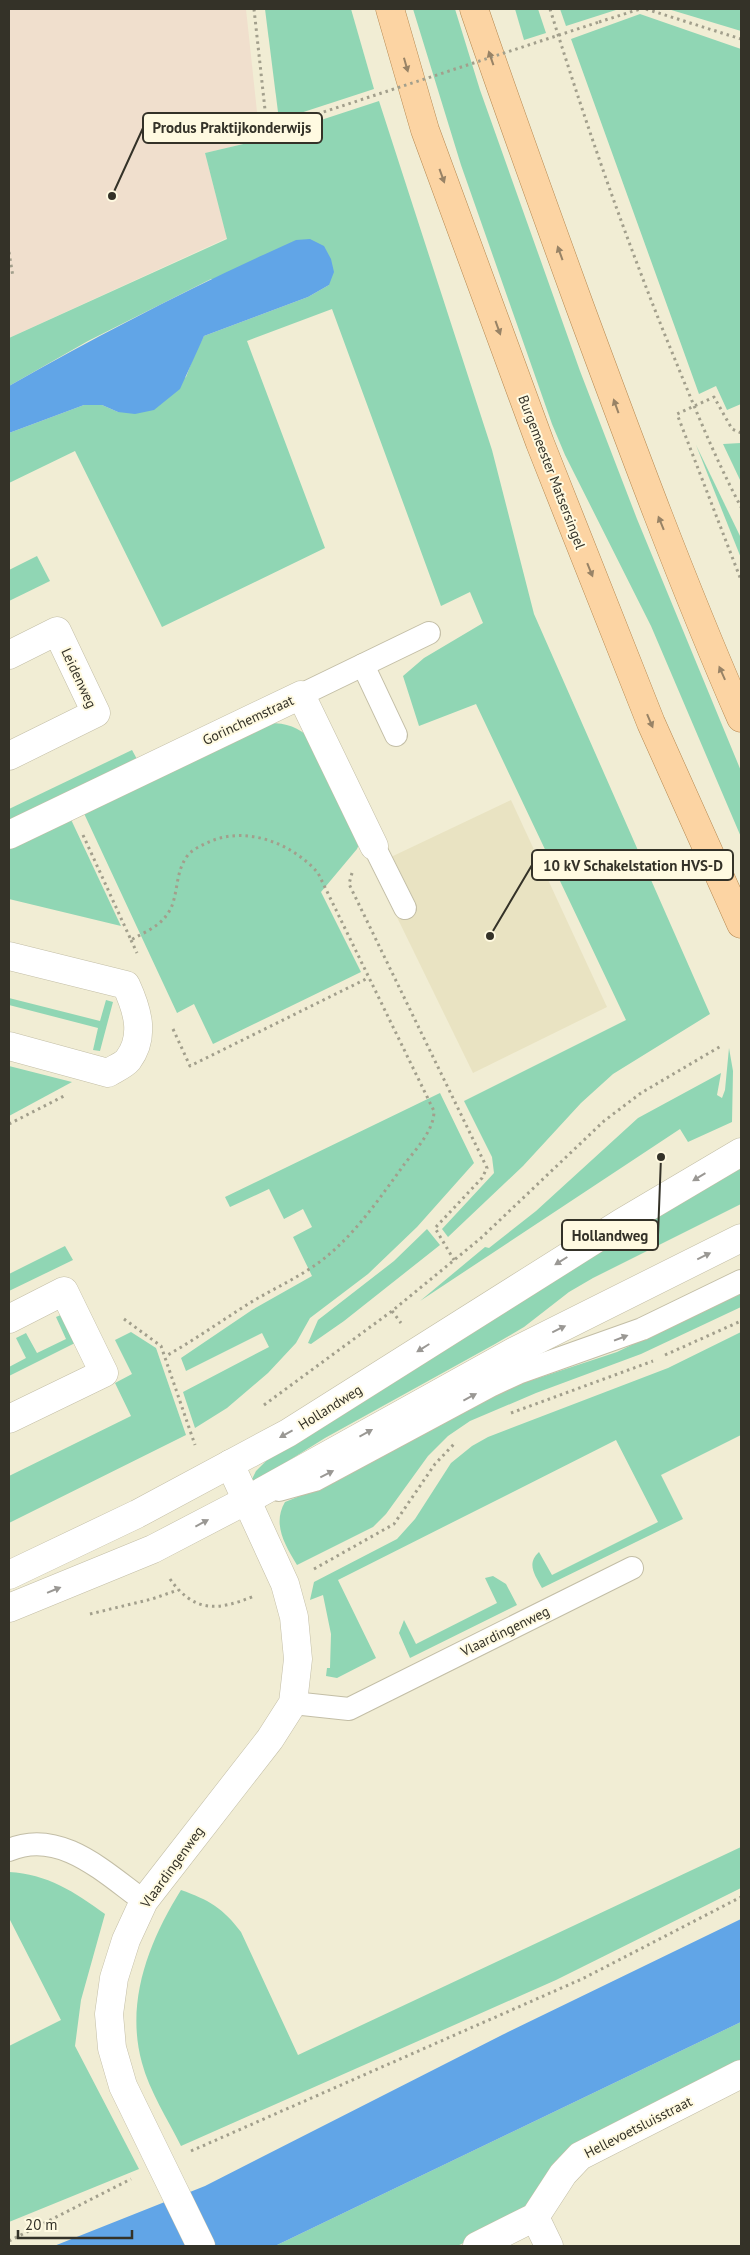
<svg xmlns="http://www.w3.org/2000/svg" width="750" height="2255" viewBox="0 0 750 2255" font-family="'PT Sans',sans-serif">
  <rect width="100%" height="100%" fill="#f1edd4"/>
  <polygon fill="#e9e3c2" points="511,800 607,1007 473,1073 372,866"/>
  <polygon fill="#f0dfcd" points="9,9 246,9 260,140 205,153 227,238 9,338"/>
  <g fill="#90d6b4">
    <polygon points="265,9 351,9 374,89 279,120"/>
    <polygon points="413,9 455,9 480,90 580,371 637,519 741,771 741,837 651,626 565,455 552,424 461,165"/>
    <polygon points="515,9 538,9 546,33 524,40"/>
    <polygon points="560,9 619,9 566,26"/>
    <polygon points="668,9 741,9 741,31"/>
    <polygon points="640,14 741,49 741,404 727,410 716,386 699,394 571,39"/>
    <polygon points="379,101 492,450 534,614 710,1014 613,1074 581,1103 523,1166 448,1237 442,1229 494,1173 492,1157 464,1101 626,1020 476,704 419,726 403,676 424,658 483,623 470,592 441,606 332,309 247,341 325,548 162,627 75,451 9,483 9,433 84,405 102,405 118,412 186,377 195,353 204,336 308,297 329,285 211,279 88,341 9,386 9,338 227,239 205,153 260,140"/>
    <polygon points="741,443 741,482 723,444"/>
    <polygon points="696,445 741,538 741,558"/>
    <polygon points="37,556 50,581 9,601 9,570"/>
    <path d="M 269,723 C 287,723 298,727 311,739 L 361,840 L 357,849 L 321,892 L 361,972 L 213,1044 L 194,1004 L 177,1013 L 81,807 Z"/>
    <polygon points="132,750 138,761 9,823 9,809"/>
    <polygon points="67,811 121,926 9,899 9,841"/>
    <polygon points="9,998 100,1021 106,1000 113,1002 100,1051 93,1050 98,1028 9,1005"/>
    <polygon points="729,1048 733,1071 732,1122 688,1142 680,1129 420,1301 485,1247 489,1248 536,1211 638,1118 721,1073 717,1095 722,1098 725,1090"/>
    <polygon points="9,1066 72,1082 9,1116"/>
    <polygon points="440,1093 474,1163 417,1227 368,1274 310,1318 296,1343 268,1373 227,1408 195,1428 183,1392 269,1347 262,1333 186,1371 181,1358 252,1310 312,1276 293,1237 312,1227 303,1209 284,1219 269,1189 230,1207 225,1197"/>
    <polygon points="741,1165 741,1204 593,1278 569,1292 524,1327 495,1344 325,1438 253,1483 251,1481 256,1471 267,1460 368,1394"/>
    <polygon points="427,1229 440,1245 344,1321 311,1344 308,1343 318,1320 394,1261"/>
    <polygon points="65,1246 73,1260 9,1291 9,1274"/>
    <path d="M 741,1292 L 741,1307 L 641,1354 L 536,1393 L 470,1421 L 448,1436 L 428,1456 L 386,1514 L 373,1527 L 297,1565 C 285,1545 272,1524 285,1502 L 337,1481 L 508,1388 L 617,1352 Z"/>
    <polygon points="63,1314 77,1342 9,1376 9,1367 26,1358 16,1338 26,1333 37,1353 66,1339 56,1317"/>
    <polygon points="131,1332 156,1348 186,1435 9,1523 9,1476 131,1416 115,1383 132,1374 115,1340"/>
    <path d="M 741,1332 L 741,1435 L 661,1475 L 683,1519 L 542,1588 C 535,1575 526,1564 539,1552 L 552,1575 L 658,1522 L 616,1440 L 338,1580 L 376,1658 L 337,1678 L 326,1676 L 327,1668 L 330,1668 L 331,1634 L 323,1595 L 310,1600 L 314,1582 L 397,1539 L 415,1519 L 451,1463 L 472,1446 L 488,1437 L 668,1368 Z"/>
    <polygon points="493,1576 506,1584 517,1605 410,1658 399,1633 404,1620 416,1644 497,1603 485,1578"/>
    <path d="M 741,1847 L 741,1888 L 556,1980 L 181,2146 C 168,2120 149,2090 142,2063 C 125,2002 149,1941 181,1890 C 209,1900 223,1908 241,1932 L 298,2055 Z"/>
    <path d="M 9,1872 C 47,1874 75,1892 105,1914 L 81,2000 L 75,2046 L 139,2169 L 9,2222 L 9,2046 L 61,2020 L 9,1918 Z"/>
    <polygon points="741,2022 741,2064 528,2205 513,2220 457,2246 275,2246"/>
  </g>
  <g fill="#61a5e7">
    <path d="M 310,239 L 324,246 L 331,259 L 334,272 L 329,285 L 308,297 L 204,336 L 180,389 L 154,410 L 135,414 L 118,412 L 102,405 L 84,405 L 9,433 L 9,386 C 102,333 198,284 296,240 Z"/>
    <polygon points="741,1919 741,2022 275,2246 54,2246 205,2186 502,2035"/>
  </g>
  <g fill="none" stroke-linecap="round" stroke-linejoin="round">
    <g stroke="#c3bea6" stroke-width="24">
      <g id="service">
        <polyline points="363,665 396,735"/>
        <polyline points="301,695 429,633"/>
        <polyline points="374,846 405,908"/>
        <polyline points="279,1490 315,1480 490,1386 518,1373 642,1329 741,1281"/>
        <polyline points="293,1703 349,1709 632,1568"/>
        <path d="M 9,1850 C 60,1828 105,1873 144,1901"/>
      </g>
    </g>
    <g stroke="#c3bea6" stroke-width="29">
      <polyline id="pedestrian" points="535,2217 549,2246"/>
    </g>
    <g stroke="#c3bea6" stroke-width="29">
      <g id="minor">
        <polyline points="9,655 57,631 96,713 9,756"/>
        <polyline points="9,835 301,695 374,846"/>
        <path d="M 9,956 L 126,985 C 137,1009 146,1036 128,1060 C 124,1065 114,1069 108,1073 L 9,1046"/>
        <polyline points="9,1319 64,1291 104,1373 9,1419"/>
        <polyline points="201,2246 123,2086 112,2048 109,2014 114,1978 126,1940 144,1901 270,1739 293,1703 298,1659 294,1617 285,1584 230,1464"/>
        <polyline points="477,2246 535,2217 563,2174 580,2156 741,2074"/>
      </g>
    </g>
    <g stroke="#c3bea6" stroke-width="29">
      <g id="tertiary">
        <polyline points="9,1575 137,1514 288,1433 621,1223 741,1152"/>
        <polyline points="9,1608 153,1549 247,1500 515,1351 741,1238"/>
      </g>
    </g>
    <g stroke="#b58850" stroke-width="29">
      <g id="primary">
        <polyline points="390,9 425,130 540,443 651,723 741,924"/>
        <path d="M 474,9 C 508,109 544,208 580,307 C 631,445 682,583 741,718"/>
      </g>
    </g>
    <g stroke="#a29f8c" stroke-width="3" stroke-dasharray="2.5 4" stroke-linecap="butt">
      <polyline points="254,9 267,128 281,126 299,120"/>
      <path d="M 550,9 C 587,128 628,246 676,362 C 696,411 716,460 741,507"/>
      <polyline points="646,9 741,39"/>
      <polyline points="599,22 640,9"/>
      <polyline points="9,252 13,277"/>
      <polyline points="741,433 732,429 714,397 677,414 741,580"/>
      <path d="M 83,835 L 131,940 C 143,933 158,927 166,916 C 180,899 173,874 188,855 C 194,848 203,845 211,841 C 248,826 293,844 318,873 L 434,1111 C 434,1131 415,1150 403,1166 C 382,1195 360,1227 333,1251 C 309,1273 280,1285 253,1301 C 224,1319 196,1339 166,1356"/>
      <polyline points="352,873 349,884 487,1168 482,1178 435,1228 454,1260"/>
      <polyline points="131,940 137,953"/>
      <polyline points="173,1029 190,1066 368,978"/>
      <polyline points="9,1124 64,1096"/>
      <polyline points="392,1311 401,1323"/>
      <polyline points="124,1319 161,1346 195,1445"/>
      <polyline points="665,1355 741,1321"/>
      <polyline points="264,1405 392,1311 481,1238 604,1121 641,1093 721,1046"/>
      <polyline points="511,1413 653,1361"/>
      <polyline points="314,1569 394,1524 435,1464 455,1443"/>
      <path d="M 170,1579 C 194,1613 218,1611 254,1596"/>
      <polyline points="90,1614 152,1599 178,1590"/>
      <polyline points="191,2151 582,1979 741,1897"/>
      <polyline points="9,2241 131,2179"/>
    </g>
    <use href="#service" stroke="#fff" stroke-width="22"/>
    <use href="#pedestrian" stroke="#fff" stroke-width="28"/>
    <use href="#minor" stroke="#fff" stroke-width="28"/>
    <use href="#tertiary" stroke="#fff" stroke-width="28"/>
    <use href="#primary" stroke="#fcd4a3" stroke-width="28"/>
    <polyline stroke="#a29f8c" stroke-width="3" stroke-dasharray="2.5 4" stroke-linecap="butt" points="299,120 599,22"/>
  </g>
  <defs><path id="oneway-solid" d="M-6-.8H1V-3.2L6.5 0L1 3.2V.8H-6Z" transform="scale(1.25)"/></defs>
  <g fill="#988366">
    <use href="#oneway-solid" transform="translate(491 58) rotate(-109)"/>
    <use href="#oneway-solid" transform="translate(406 65) rotate(74)"/>
    <use href="#oneway-solid" transform="translate(442 176) rotate(70)"/>
    <use href="#oneway-solid" transform="translate(560 253) rotate(-110)"/>
    <use href="#oneway-solid" transform="translate(498 328) rotate(70)"/>
    <use href="#oneway-solid" transform="translate(616 406) rotate(-110)"/>
    <use href="#oneway-solid" transform="translate(661 523) rotate(-112)"/>
    <use href="#oneway-solid" transform="translate(590 570) rotate(68)"/>
    <use href="#oneway-solid" transform="translate(722 673) rotate(-114)"/>
    <use href="#oneway-solid" transform="translate(650 721) rotate(67)"/>
  </g>
  <g fill="#9a9894">
    <use href="#oneway-solid" transform="translate(699 1177) rotate(149)"/>
    <use href="#oneway-solid" transform="translate(704 1256) rotate(-26)"/>
    <use href="#oneway-solid" transform="translate(561 1261) rotate(148)"/>
    <use href="#oneway-solid" transform="translate(559 1329) rotate(-26)"/>
    <use href="#oneway-solid" transform="translate(621 1338) rotate(-21)"/>
    <use href="#oneway-solid" transform="translate(423 1348) rotate(148)"/>
    <use href="#oneway-solid" transform="translate(470 1397) rotate(-28)"/>
    <use href="#oneway-solid" transform="translate(366 1433) rotate(-29)"/>
    <use href="#oneway-solid" transform="translate(286 1434) rotate(151)"/>
    <use href="#oneway-solid" transform="translate(327 1474) rotate(-27)"/>
    <use href="#oneway-solid" transform="translate(202 1523) rotate(-28)"/>
    <use href="#oneway-solid" transform="translate(54 1590) rotate(-22)"/>
  </g>
  <g text-anchor="middle" dominant-baseline="central" stroke-width="4" stroke-linejoin="round" paint-order="stroke">
    <g font-size="14" fill="#343228" stroke="#fffae1">
      <text transform="translate(552 472) rotate(69)">Burgemeester Matsersingel</text>
      <text transform="translate(79 678) rotate(65)">Leidenweg</text>
      <text transform="translate(248 720) rotate(-25)">Gorinchemstraat</text>
      <text transform="translate(330 1407) rotate(-32)">Hollandweg</text>
      <text transform="translate(505 1631) rotate(-26)">Vlaardingenweg</text>
      <text transform="translate(172 1867) rotate(-54)">Vlaardingenweg</text>
      <text transform="translate(638 2127) rotate(-27)">Hellevoetsluisstraat</text>
    </g>
  </g>
  <path fill="none" stroke="#343228" stroke-width="2" d="M112 196L143 128M490 936L532 865M661 1157L658 1235"/>
  <g fill="#343228" stroke="#fffae1" stroke-width="2">
    <circle cx="112" cy="196" r="5"/>
    <circle cx="490" cy="936" r="5"/>
    <circle cx="661" cy="1157" r="5"/>
  </g>
  <g fill="#fffae1" stroke="#343228" stroke-width="2">
    <rect x="143" y="113" width="179" height="30" rx="5"/>
    <rect x="532" y="850" width="201" height="30" rx="5"/>
    <rect x="562" y="1220" width="96" height="30" rx="5"/>
  </g>
  <g font-size="15" text-anchor="middle" font-weight="bold" fill="#343228">
    <text x="232" y="133">Produs Praktijkonderwijs</text>
    <text x="633" y="871">10 kV Schakelstation HVS-D</text>
    <text x="610" y="1241">Hollandweg</text>
  </g>
  <rect width="750" height="2255" fill="none" stroke="#343228" stroke-width="20"/>
  <path d="M18 2230v8h114v-8" fill="none" stroke="#343228" stroke-width="2.5"/>
  <text x="25" y="2230" font-size="15" fill="#343228" stroke="#fffae1" stroke-width="4" paint-order="stroke">20 m</text>
</svg>
